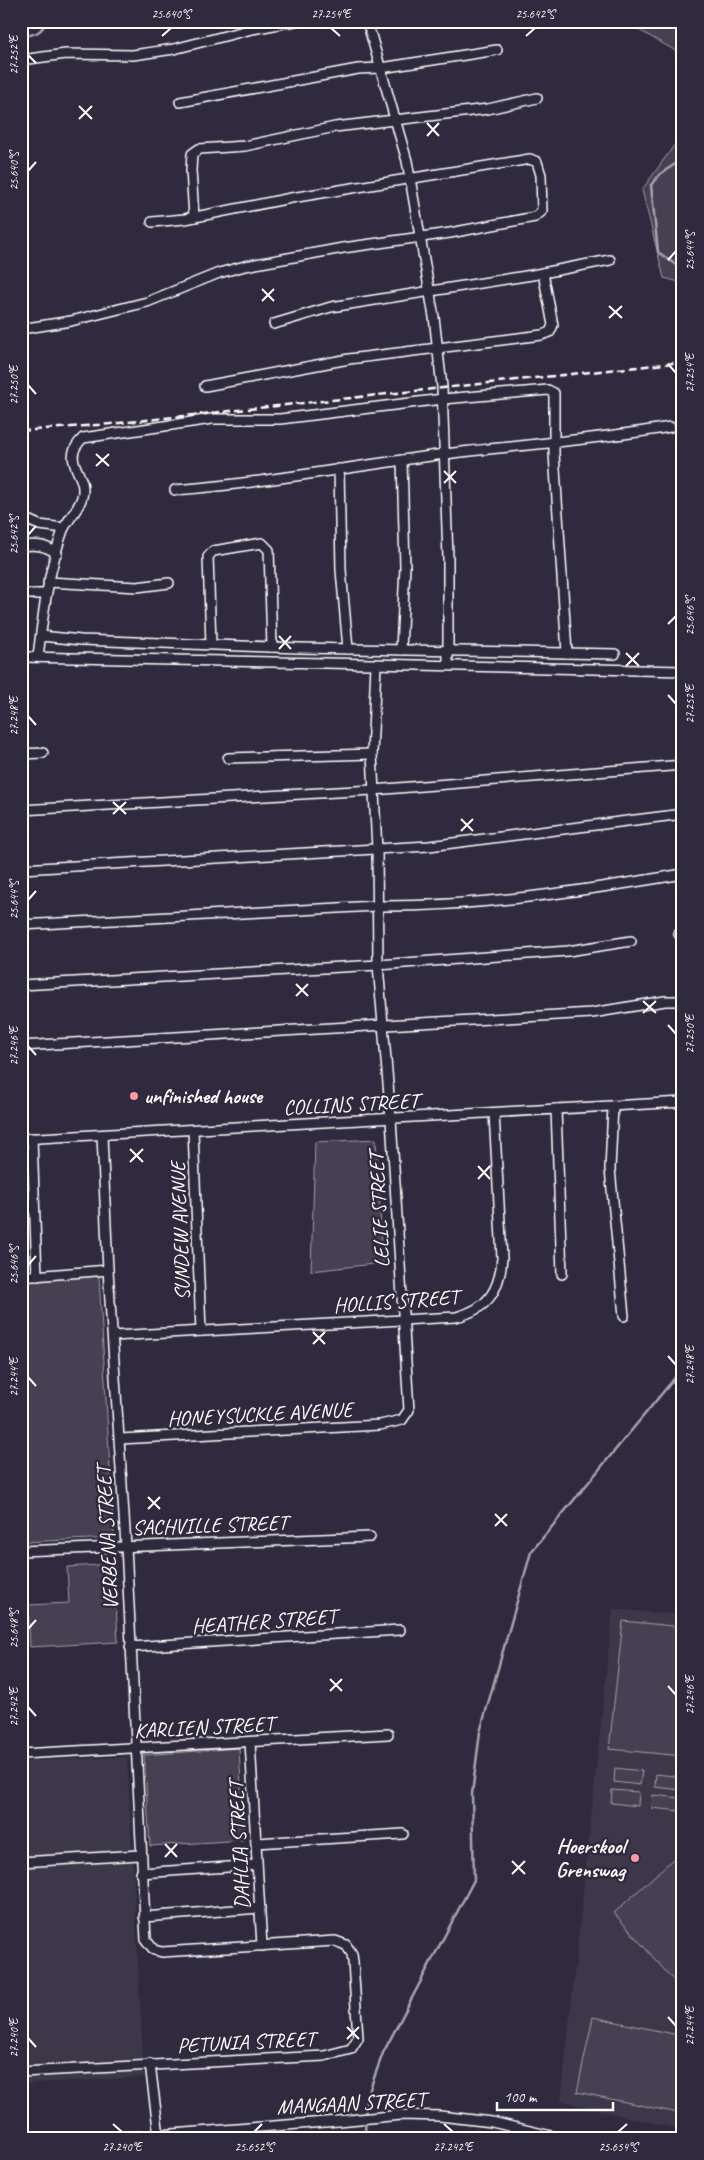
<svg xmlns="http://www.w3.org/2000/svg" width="704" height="2160" viewBox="0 0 704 2160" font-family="Caveat,sans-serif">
  <rect width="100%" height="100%" fill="#2f2a3d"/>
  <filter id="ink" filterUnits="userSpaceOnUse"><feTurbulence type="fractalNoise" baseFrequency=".02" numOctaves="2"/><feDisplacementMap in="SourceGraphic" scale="10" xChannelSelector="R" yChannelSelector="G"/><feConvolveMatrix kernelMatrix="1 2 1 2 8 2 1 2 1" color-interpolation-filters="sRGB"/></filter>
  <g filter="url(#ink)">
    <g fill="#3c3749">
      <polygon points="613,1609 683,1615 683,2130 561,2101"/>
      <polygon points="127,1757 144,2077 21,2084 21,1761"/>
    </g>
    <g fill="#464152" stroke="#a2a0a8">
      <polygon points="624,21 683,21 683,55 623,21"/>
      <polygon points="683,133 683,283 664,278 642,190"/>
      <polygon points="376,1139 383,1263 311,1271 315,1142"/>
      <polygon points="99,1276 114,1538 21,1542 21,1281"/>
      <polygon points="114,1564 118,1642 30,1647 28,1605 69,1603 67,1567"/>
      <polygon points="623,1621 683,1627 683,1756 609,1749"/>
      <polygon points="239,1748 244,1840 150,1846 144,1755"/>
      <polygon points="615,1768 642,1771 640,1785 614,1782"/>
      <polygon points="656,1774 683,1777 681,1790 655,1787"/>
      <polygon points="612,1790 639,1792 638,1806 611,1803"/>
      <polygon points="653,1795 680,1798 679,1811 652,1808"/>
      <polygon points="674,1858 683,1868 683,1991 614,1913"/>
      <polygon points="593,2017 683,2036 683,2114 577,2092"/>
    </g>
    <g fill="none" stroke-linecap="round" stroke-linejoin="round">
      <g stroke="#a7a6ad" stroke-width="2.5">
        <path d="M 21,37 C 33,34 41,35 46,21"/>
        <polyline points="683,159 660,174 651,185 658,252 683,270"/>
        <polyline points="365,2139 366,2100 383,2053 474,1880 472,1794 480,1732 531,1552 683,1368"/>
      </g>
      <g stroke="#fff" stroke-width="12">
        <g id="minor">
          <polyline points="367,21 407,161 434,317 442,387 448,558 448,664"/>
          <polyline points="21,60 66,54 133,55 174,49 252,29 295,21"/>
          <polyline points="180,102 358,69 381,68 497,50"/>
          <polyline points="194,217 191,170 192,154 199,149 245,146 335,127 488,109 537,98"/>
          <polyline points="274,324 331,307 532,275 610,260"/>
          <polyline points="21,329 71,321 147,302 219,273 245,266 343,248 450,233 535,217 542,211 541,175 537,162 530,159 291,198 185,219 152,222"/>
          <polyline points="205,386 349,359 542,335 550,332 553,325 543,273"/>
          <polyline points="339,469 341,570 348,649"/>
          <path d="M 175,490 C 265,483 354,466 445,454 C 520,445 595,440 670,427"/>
          <polyline points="21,517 39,525 64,528"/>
          <path d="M 21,546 C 36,544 44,545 57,553"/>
          <polyline points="48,582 137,587 169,583"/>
          <polyline points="21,594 46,594"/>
          <polyline points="41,636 81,640 299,648 615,654"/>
          <polyline points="211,644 208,557 213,551 262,543 269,550 272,647"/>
          <polyline points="401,650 405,567 402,460"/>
          <path d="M 21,657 C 242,662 462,665 683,671"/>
          <path d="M 38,657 C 43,614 48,572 63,530 C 68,519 79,509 82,497 C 89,473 58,462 83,438 L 212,419 L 280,419 L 443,399 L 548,390 L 554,393 L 554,453 L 567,653"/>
          <polyline points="21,754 43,753"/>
          <polyline points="228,758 372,754"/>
          <polyline points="21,810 373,790 683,765"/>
          <polyline points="21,869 429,846 683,814"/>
          <path d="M 21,925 L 376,906 C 479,907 582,891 683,874"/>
          <polyline points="679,934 683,935"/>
          <polyline points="21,985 378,965 568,951 631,941"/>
          <polyline points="21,1046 592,1013 665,1001 683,1001"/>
          <polyline points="613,1106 610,1169 624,1316"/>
          <polyline points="556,1109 562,1274"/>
          <polyline points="193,1130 201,1331"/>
          <polyline points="32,1138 37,1276"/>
          <polyline points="21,1139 683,1102"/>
          <polyline points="21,1209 34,1208"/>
          <polyline points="21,1277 108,1270"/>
          <path d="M 113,1336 L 456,1317 C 488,1309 500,1290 502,1258 L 494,1113"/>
          <polyline points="120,1439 380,1425 402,1420 409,1410 391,1119 378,965 377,849 372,754 376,665"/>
          <polyline points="21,1551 370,1537"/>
          <polyline points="130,1647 400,1630"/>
          <polyline points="250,1742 262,1946"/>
          <polyline points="21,1754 388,1734"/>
          <polyline points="256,1843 403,1834"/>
          <polyline points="21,1862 140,1855"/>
          <polyline points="141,1873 257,1865"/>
          <polyline points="144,1917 260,1908"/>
          <polyline points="150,2064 159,2136"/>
          <polyline points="21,2072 324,2056 351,2049 358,2038 353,1962 352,1954 346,1945 335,1941 162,1952 154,1950 146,1940 126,1546 108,1270 102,1135"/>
          <polyline points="108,2139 338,2121 401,2115 440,2116 492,2122 564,2139"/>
        </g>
      </g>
      <use href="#minor" stroke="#2f2a3d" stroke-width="9"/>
      <polyline stroke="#fff" stroke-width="2.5" stroke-dasharray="8 4" stroke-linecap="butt" points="21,431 110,424 683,362"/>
    </g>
  </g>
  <path fill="none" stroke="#fff" stroke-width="2" d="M 331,28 L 340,36M 162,36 L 171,28M 526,36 L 535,28M 28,55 L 36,63M 79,106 L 92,119M 79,119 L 92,106M 427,123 L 439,136M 427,136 L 439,123M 28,171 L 36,162M 668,260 L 676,251M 262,289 L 274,301M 262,301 L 274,289M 609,306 L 622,318M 609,318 L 622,306M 668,364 L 676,373M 28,385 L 36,394M 96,454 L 109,466M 96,466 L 109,454M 444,471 L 456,483M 444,483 L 456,471M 28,535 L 36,526M 668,624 L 676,616M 279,636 L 291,649M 279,649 L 291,636M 626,653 L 639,666M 626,666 L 639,653M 668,695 L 676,704M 28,716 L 36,725M 113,802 L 126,814M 113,814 L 126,802M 461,819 L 473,831M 461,831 L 473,819M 28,900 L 36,891M 296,984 L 308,996M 296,996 L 308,984M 643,1001 L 656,1013M 643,1013 L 656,1001M 668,1025 L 676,1034M 28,1046 L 36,1055M 130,1149 L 143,1162M 130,1162 L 143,1149M 478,1166 L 490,1179M 478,1179 L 490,1166M 28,1265 L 36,1256M 313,1332 L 325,1344M 313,1344 L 325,1332M 668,1356 L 676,1365M 28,1377 L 36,1386M 148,1497 L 160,1509M 148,1509 L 160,1497M 495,1514 L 507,1526M 495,1526 L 507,1514M 28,1629 L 36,1620M 330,1679 L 342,1691M 668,1686 L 676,1695M 330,1691 L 342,1679M 28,1707 L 36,1716M 165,1844 L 177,1857M 165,1857 L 177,1844M 512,1861 L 525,1874M 512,1874 L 525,1861M 668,2017 L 676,2026M 347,2027 L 359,2039M 28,2038 L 36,2047M 347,2039 L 359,2027M 113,2124 L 122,2132M 444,2124 L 453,2132M 254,2132 L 262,2124M 618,2132 L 627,2124"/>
  <g fill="#ff9aa2" stroke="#2f2a3d" stroke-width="2">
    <circle cx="134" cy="1096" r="5"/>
    <circle cx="635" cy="1858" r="5"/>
  </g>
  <g text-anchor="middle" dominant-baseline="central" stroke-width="5" stroke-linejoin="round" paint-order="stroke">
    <g font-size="21" font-weight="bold" fill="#fff" stroke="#2f2a3d" text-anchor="start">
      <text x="144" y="1096">unfinished house</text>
      <text x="625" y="1846" text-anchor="end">Hoerskool<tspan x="625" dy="24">Grenswag</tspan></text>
    </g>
    <g font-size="21" fill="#fff" stroke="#2f2a3d">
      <text transform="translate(351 1104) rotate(-3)">COLLINS STREET</text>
      <text transform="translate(379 1210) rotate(-93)">LELIE STREET</text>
      <text transform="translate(180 1231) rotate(-92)">SUNDEW AVENUE</text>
      <text transform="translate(396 1301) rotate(-4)">HOLLIS STREET</text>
      <text transform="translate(260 1414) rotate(-3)">HONEYSUCKLE AVENUE</text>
      <text transform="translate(210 1525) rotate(-2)">SACHVILLE STREET</text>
      <text transform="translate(107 1538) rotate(-93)">VERBENA STREET</text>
      <text transform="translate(264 1621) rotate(-4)">HEATHER STREET</text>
      <text transform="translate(204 1727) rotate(-3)">KARLIEN STREET</text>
      <text transform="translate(239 1845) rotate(-93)">DAHLIA STREET</text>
      <text transform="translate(246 2042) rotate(-3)">PETUNIA STREET</text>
      <text transform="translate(351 2103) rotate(-3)">MANGAAN STREET</text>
    </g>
  </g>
  <rect width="704" height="2160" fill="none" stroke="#2f2a3d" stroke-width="55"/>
  <path d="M497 2102v8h116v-8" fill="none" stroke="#ffffff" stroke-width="2.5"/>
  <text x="504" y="2102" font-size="15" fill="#ffffff" stroke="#2f2a3d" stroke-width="4" paint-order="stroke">100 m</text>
  <rect x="28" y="28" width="648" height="2104" fill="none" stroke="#fff" stroke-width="2"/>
  <g font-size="12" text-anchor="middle" fill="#fff">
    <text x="171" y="18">25.640°S</text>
    <text x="331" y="18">27.254°E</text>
    <text x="535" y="18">25.642°S</text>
    <text transform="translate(14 55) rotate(-90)" y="4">27.252°E</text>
    <text transform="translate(14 171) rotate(-90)" y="4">25.640°S</text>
    <text transform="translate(690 251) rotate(-90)" y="4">25.644°S</text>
    <text transform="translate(690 373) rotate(-90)" y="4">27.254°E</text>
    <text transform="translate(14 385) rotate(-90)" y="4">27.250°E</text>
    <text transform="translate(14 535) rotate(-90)" y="4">25.642°S</text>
    <text transform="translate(690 616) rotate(-90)" y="4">25.646°S</text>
    <text transform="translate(690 704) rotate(-90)" y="4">27.252°E</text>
    <text transform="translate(14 716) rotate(-90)" y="4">27.248°E</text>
    <text transform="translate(14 900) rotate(-90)" y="4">25.644°S</text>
    <text transform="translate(690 1034) rotate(-90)" y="4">27.250°E</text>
    <text transform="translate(14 1046) rotate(-90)" y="4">27.246°E</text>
    <text transform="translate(14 1265) rotate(-90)" y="4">25.646°S</text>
    <text transform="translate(690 1365) rotate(-90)" y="4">27.248°E</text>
    <text transform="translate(14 1377) rotate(-90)" y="4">27.244°E</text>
    <text transform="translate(14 1629) rotate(-90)" y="4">25.648°S</text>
    <text transform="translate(690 1695) rotate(-90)" y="4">27.246°E</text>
    <text transform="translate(14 1707) rotate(-90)" y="4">27.242°E</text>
    <text transform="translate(690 2026) rotate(-90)" y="4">27.244°E</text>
    <text transform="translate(14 2038) rotate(-90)" y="4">27.240°E</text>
    <text x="122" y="2151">27.240°E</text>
    <text x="254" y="2151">25.652°S</text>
    <text x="453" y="2151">27.242°E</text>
    <text x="618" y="2151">25.654°S</text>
  </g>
</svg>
